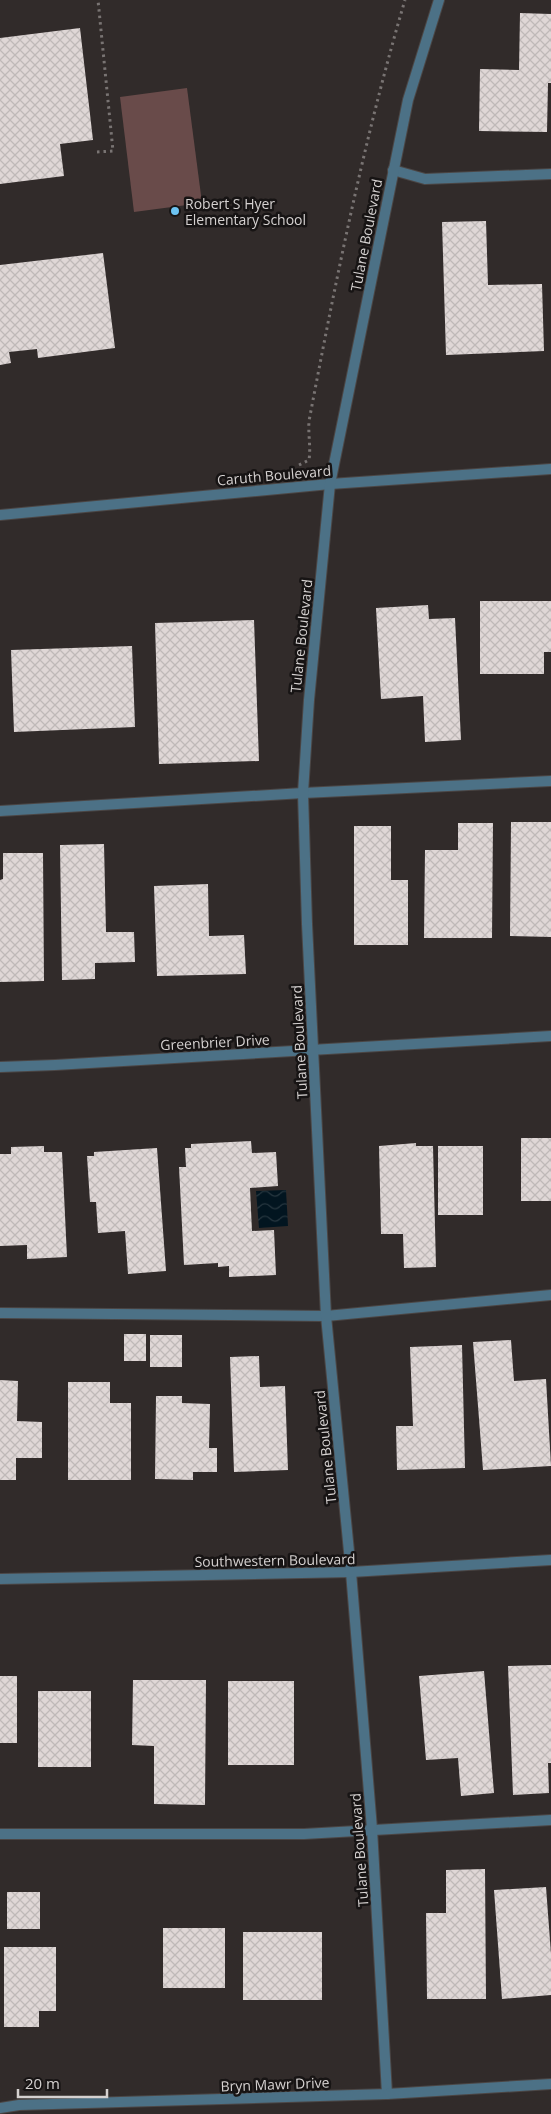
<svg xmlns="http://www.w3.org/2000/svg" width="551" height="2114" viewBox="0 0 551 2114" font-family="'Open Sans',sans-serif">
  <defs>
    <pattern id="water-waves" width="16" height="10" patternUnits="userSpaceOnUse" patternTransform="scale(1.25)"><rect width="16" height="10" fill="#021520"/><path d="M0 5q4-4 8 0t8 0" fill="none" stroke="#26363f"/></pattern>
    <pattern id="building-cross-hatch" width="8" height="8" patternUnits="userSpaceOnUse" patternTransform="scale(1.25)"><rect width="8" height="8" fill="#dfd7d6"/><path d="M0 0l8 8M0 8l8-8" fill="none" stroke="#bfb9b8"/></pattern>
  </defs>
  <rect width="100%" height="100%" fill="#312b2a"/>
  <polygon fill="#694b4a" points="187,88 202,203 134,212 120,97"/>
  <polygon fill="url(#water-waves)" points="286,1190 288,1226 259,1228 256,1191"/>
  <g fill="url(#building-cross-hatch)">
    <polygon points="520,13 551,14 551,83 548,83 547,132 479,131 480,69 519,70"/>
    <polygon points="80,28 93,140 60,144 64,176 0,184 0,38"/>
    <polygon points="486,221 488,285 542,284 544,351 446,355 442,222"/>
    <polygon points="103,253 115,348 38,358 37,349 9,352 11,363 0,365 0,265"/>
    <polygon points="480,601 551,601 551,652 544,652 544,674 480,674"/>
    <polygon points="428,605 429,619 455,618 461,740 425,742 423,696 381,699 376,608"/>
    <polygon points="254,620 259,761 159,764 155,623"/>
    <polygon points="132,646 135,727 14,732 11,650"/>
    <polygon points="511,822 551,822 551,937 510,936"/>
    <polygon points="458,823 493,823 492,938 424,938 425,850 458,850"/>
    <polygon points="354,826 391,826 391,880 408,880 408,945 354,945"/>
    <polygon points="104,844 106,932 134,932 135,962 95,963 95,979 62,980 60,845"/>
    <polygon points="3,853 43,853 44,981 0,982 0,880 3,879"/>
    <polygon points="208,884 209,936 244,935 246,974 157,976 154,886"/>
    <rect x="521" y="1138" width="30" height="63"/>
    <polygon points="251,1141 252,1153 276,1152 278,1186 250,1188 252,1231 274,1230 276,1275 229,1277 229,1266 218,1267 218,1263 184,1265 179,1167 186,1167 185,1148 191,1148 191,1144"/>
    <polygon points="416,1143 416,1146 433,1146 436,1267 404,1268 403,1234 381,1234 379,1146"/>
    <polygon points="44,1146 44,1152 62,1152 67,1257 27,1259 27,1245 0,1246 0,1154 11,1154 11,1147"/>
    <rect x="438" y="1146" width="45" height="69"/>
    <polygon points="157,1148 166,1271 128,1274 125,1231 98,1233 96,1202 90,1202 87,1156 94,1156 94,1152"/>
    <rect x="124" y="1334" width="22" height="27"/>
    <rect x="150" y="1335" width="32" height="32"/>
    <polygon points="511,1340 514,1381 546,1379 551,1466 483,1470 473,1342"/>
    <polygon points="462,1345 465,1468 397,1470 396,1426 413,1426 410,1347"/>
    <polygon points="259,1356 260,1387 285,1386 288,1470 234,1472 230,1357"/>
    <polygon points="0,1380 18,1381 17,1421 42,1422 42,1458 16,1458 16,1480 0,1480"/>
    <polygon points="68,1382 110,1382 110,1403 131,1403 131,1480 68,1480"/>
    <polygon points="156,1396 182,1396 182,1403 210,1404 209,1448 217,1448 217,1472 193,1472 193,1480 155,1479"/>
    <polygon points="551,1665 551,1763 548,1763 549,1793 513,1795 508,1666"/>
    <polygon points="484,1671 494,1793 461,1796 458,1758 426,1760 419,1676"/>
    <rect x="0" y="1676" width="17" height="67"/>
    <polygon points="133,1680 206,1680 205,1805 154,1804 154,1746 132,1745"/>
    <rect x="228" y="1681" width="66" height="84"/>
    <rect x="38" y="1691" width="53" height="76"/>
    <polygon points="485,1869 486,1999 427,1999 426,1913 446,1913 446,1870"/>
    <polygon points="546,1887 551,1954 551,1995 502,1999 494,1890"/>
    <rect x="7" y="1892" width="33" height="37"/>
    <rect x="163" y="1928" width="62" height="60"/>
    <rect x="243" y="1932" width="79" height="68"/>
    <polygon points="4,1947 56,1947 56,2011 39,2011 39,2027 4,2027"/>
  </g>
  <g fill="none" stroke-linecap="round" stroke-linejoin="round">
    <g stroke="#4b4645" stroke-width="12">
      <g id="service">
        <polyline points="393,170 425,179 551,174"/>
        <polyline points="0,811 303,793 551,781"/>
        <polyline points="0,1313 326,1316 551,1295"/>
        <polyline points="0,1834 304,1834 551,1820"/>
      </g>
    </g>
    <g stroke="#4b4645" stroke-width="12">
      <g id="minor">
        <polyline points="0,515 330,484 551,469"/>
        <polyline points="0,1067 55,1065 551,1036"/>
        <polyline points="387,2094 372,1829 351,1572 326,1316 307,924 303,793 309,700 330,484 408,100 439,0"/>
        <polyline points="0,2108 19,2105 387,2094 551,2084"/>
      </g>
    </g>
    <g stroke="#4b4645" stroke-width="12">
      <polyline id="tertiary" points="0,1579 351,1572 551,1560"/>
    </g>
    <g stroke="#797473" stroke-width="3" stroke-dasharray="2.5 4" stroke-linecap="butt">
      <polyline points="97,152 113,151 98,0"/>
      <path d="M 299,465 L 309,460 C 311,447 308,435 309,421 C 336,279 364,139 405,0"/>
    </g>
    <use href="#service" stroke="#4c7186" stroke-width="10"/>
    <use href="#minor" stroke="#4c7186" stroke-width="10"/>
    <use href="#tertiary" stroke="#4c7186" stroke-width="10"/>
  </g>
  <circle fill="#6cc3f2" stroke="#171414" stroke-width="2" cx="175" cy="211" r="5"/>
  <g text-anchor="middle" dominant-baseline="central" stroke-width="5" stroke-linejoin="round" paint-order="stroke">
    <g font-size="14" fill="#d5d1d0" stroke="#171414" text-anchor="start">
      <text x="185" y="203">Robert S Hyer<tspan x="185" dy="16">Elementary School</tspan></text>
    </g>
    <g font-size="14" fill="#d5d1d0" stroke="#171414">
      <text transform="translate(366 235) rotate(-79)">Tulane Boulevard</text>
      <text transform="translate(274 475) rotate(-5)">Caruth Boulevard</text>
      <text transform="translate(301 636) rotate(-84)">Tulane Boulevard</text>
      <text transform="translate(215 1042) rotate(-3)">Greenbrier Drive</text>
      <text transform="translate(299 1042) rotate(-93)">Tulane Boulevard</text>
      <text transform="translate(325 1447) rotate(-96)">Tulane Boulevard</text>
      <text transform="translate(275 1560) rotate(-1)">Southwestern Boulevard</text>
      <text transform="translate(359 1850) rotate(-94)">Tulane Boulevard</text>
      <text transform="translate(275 2084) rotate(-2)">Bryn Mawr Drive</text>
    </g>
  </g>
  <path d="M18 2089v8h89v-8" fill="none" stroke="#d5d1d0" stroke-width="2.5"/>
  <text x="25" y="2089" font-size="15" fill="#d5d1d0" stroke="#171414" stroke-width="4" paint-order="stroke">20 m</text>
</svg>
